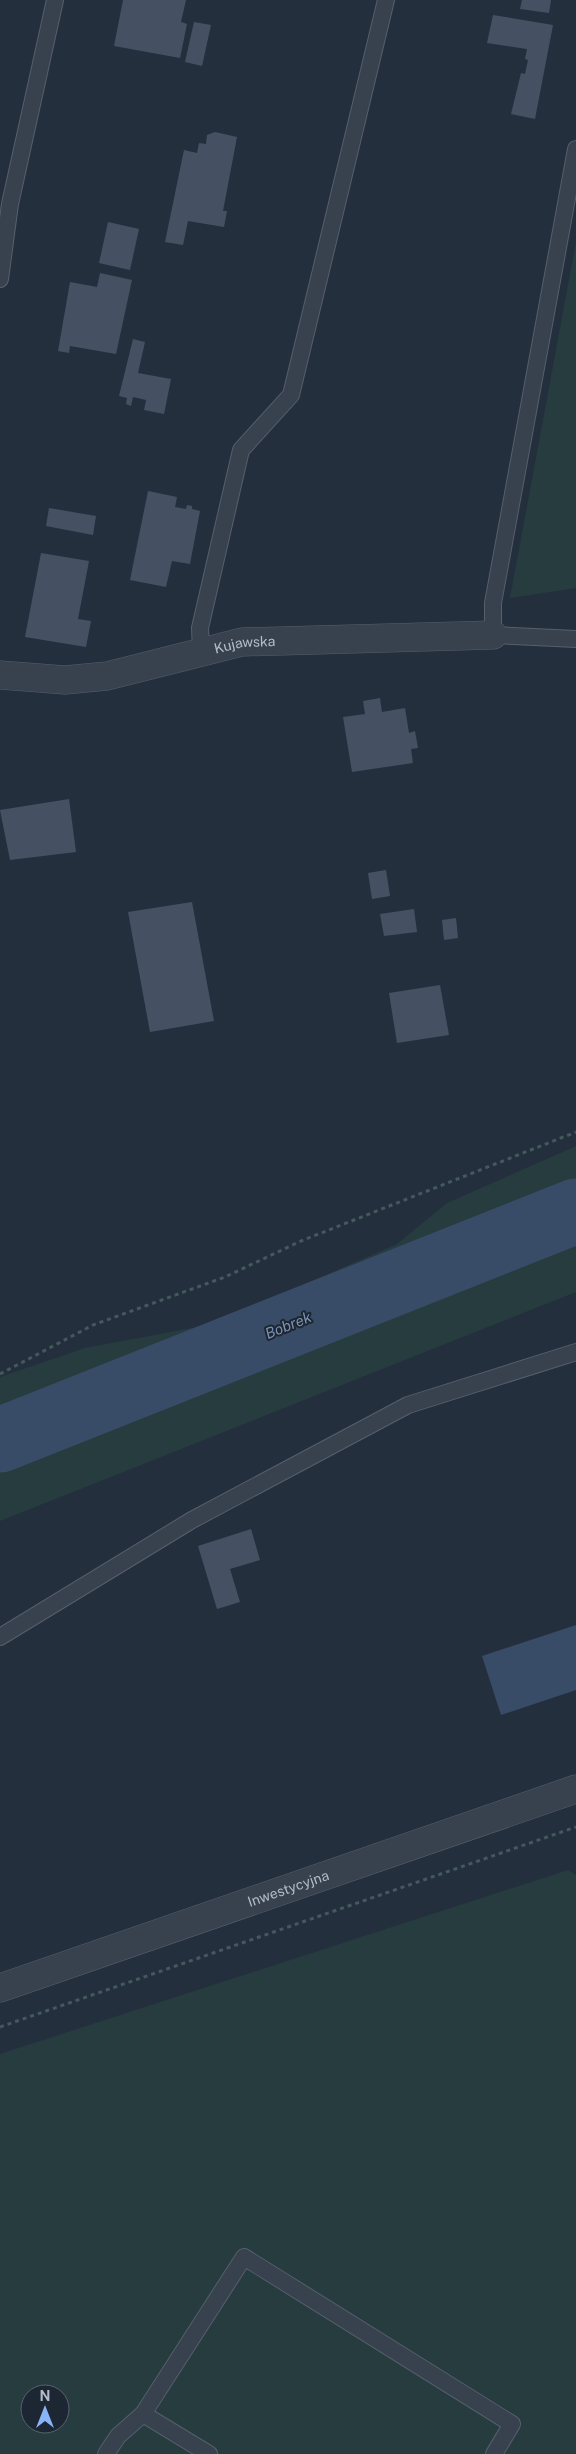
<svg xmlns="http://www.w3.org/2000/svg" width="576" height="2454" viewBox="0 0 576 2454" font-family="'Public Sans',sans-serif">
  <rect width="100%" height="100%" fill="#242f3e"/>
  <g fill="#263c3f" fill-rule="evenodd">
    <polygon points="576,242 576,588 510,598"/>
    <polygon points="576,1146 576,1292 0,1521 0,1377 85,1348 213,1324 397,1244 447,1203"/>
    <path d="M 568,1870 L 576,1875 L 576,2454 L 0,2454 L 0,2054 ZM 30,2394 L 60,2394 L 60,2424 L 30,2424 Z"/>
  </g>
  <polygon fill="#394c67" points="576,1625 576,1690 501,1715 482,1656"/>
  <g fill="none" stroke-linecap="round" stroke-linejoin="round">
    <polyline stroke="#394c67" stroke-width="65" points="0,1440 576,1211"/>
  </g>
  <g fill="#455162">
    <polygon points="123,0 186,0 181,22 187,24 180,58 114,46"/>
    <polygon points="522,0 551,0 549,13 520,9"/>
    <polygon points="493,15 553,25 535,119 511,114 521,73 525,74 528,60 525,59 527,49 487,43"/>
    <polygon points="194,22 211,25 202,66 185,62"/>
    <polygon points="215,132 237,137 223,211 227,211 224,227 188,221 183,245 165,242 184,150 197,153 199,143 206,144 207,135"/>
    <polygon points="108,222 139,229 130,270 99,263"/>
    <polygon points="100,273 132,280 116,354 70,346 69,353 58,351 70,282 97,287"/>
    <polygon points="133,339 145,342 138,373 171,379 164,414 144,410 146,400 133,397 131,406 126,404 127,398 119,396"/>
    <polygon points="148,491 177,497 175,507 186,509 187,505 192,506 192,509 200,511 190,564 172,561 166,587 130,580"/>
    <polygon points="49,508 96,516 93,535 46,526"/>
    <polygon points="41,553 89,561 78,619 91,621 86,647 25,637"/>
    <polygon points="380,698 382,712 405,708 409,733 415,731 418,748 411,749 413,763 352,772 343,717 365,714 363,701"/>
    <polygon points="69,799 76,852 10,860 0,810"/>
    <polygon points="386,870 390,896 372,899 368,873"/>
    <polygon points="192,902 214,1021 150,1032 128,912"/>
    <polygon points="414,909 417,932 384,936 380,914"/>
    <polygon points="456,918 458,938 444,940 442,920"/>
    <polygon points="440,985 449,1035 397,1043 389,993"/>
    <polygon points="251,1529 260,1560 230,1569 240,1602 217,1609 198,1546"/>
  </g>
  <g fill="none" stroke-linecap="round" stroke-linejoin="round">
    <g stroke="#565f6c" stroke-width="18">
      <g id="lane">
        <polyline points="576,149 493,603 493,635 576,639"/>
        <polyline points="0,279 10,204 55,0"/>
        <polyline points="201,651 200,628 241,450 291,395 386,0"/>
        <polyline points="0,1637 192,1520 408,1405 576,1352"/>
        <polyline points="143,2414 209,2454"/>
        <polyline points="106,2454 118,2436 143,2414 244,2257 512,2424 494,2454"/>
      </g>
    </g>
    <g stroke="#565f6c" stroke-width="29">
      <g id="street">
        <path id="s1" d="M 0,675 L 65,680 L 107,676 L 242,642 L 493,635"/>
        <path id="s2" d="M 0,1988 L 576,1789"/>
      </g>
    </g>
    <g stroke="#44595c" stroke-width="3" stroke-dasharray="4 4" stroke-linecap="butt">
      <polyline points="0,1374 93,1325 225,1277 301,1241 576,1132"/>
      <polyline points="0,2027 576,1827"/>
    </g>
    <use href="#lane" stroke="#38414e" stroke-width="16"/>
    <use href="#street" stroke="#38414e" stroke-width="28"/>
  </g>
  <g text-anchor="middle" dominant-baseline="central" stroke-width="4" stroke-linejoin="round" paint-order="stroke">
    <g font-size="14" fill="#b4bcc9" stroke="#1d2633">
      <text stroke="none"><textPath href="#s1" startOffset="249">Kujawska</textPath></text>
      <text stroke="none"><textPath href="#s2" startOffset="305">Inwestycyjna</textPath></text>
    </g>
    <g font-size="15" font-style="italic" fill="#7c92b1" stroke="#1d2633">
      <text transform="translate(288 1325) rotate(-22)">Bobrek</text>
    </g>
  </g>
  <g transform="translate(45 2409)"><circle r="24" fill="#1d2633" stroke="#59626f"/>
  <path d="M0-4L9 19L0 12L-9 19Z" fill="#8ab4f8"/>
  <text y="-8" font-size="14" font-weight="bold" text-anchor="middle" fill="#b4bcc9">N</text>
  </g>
</svg>
